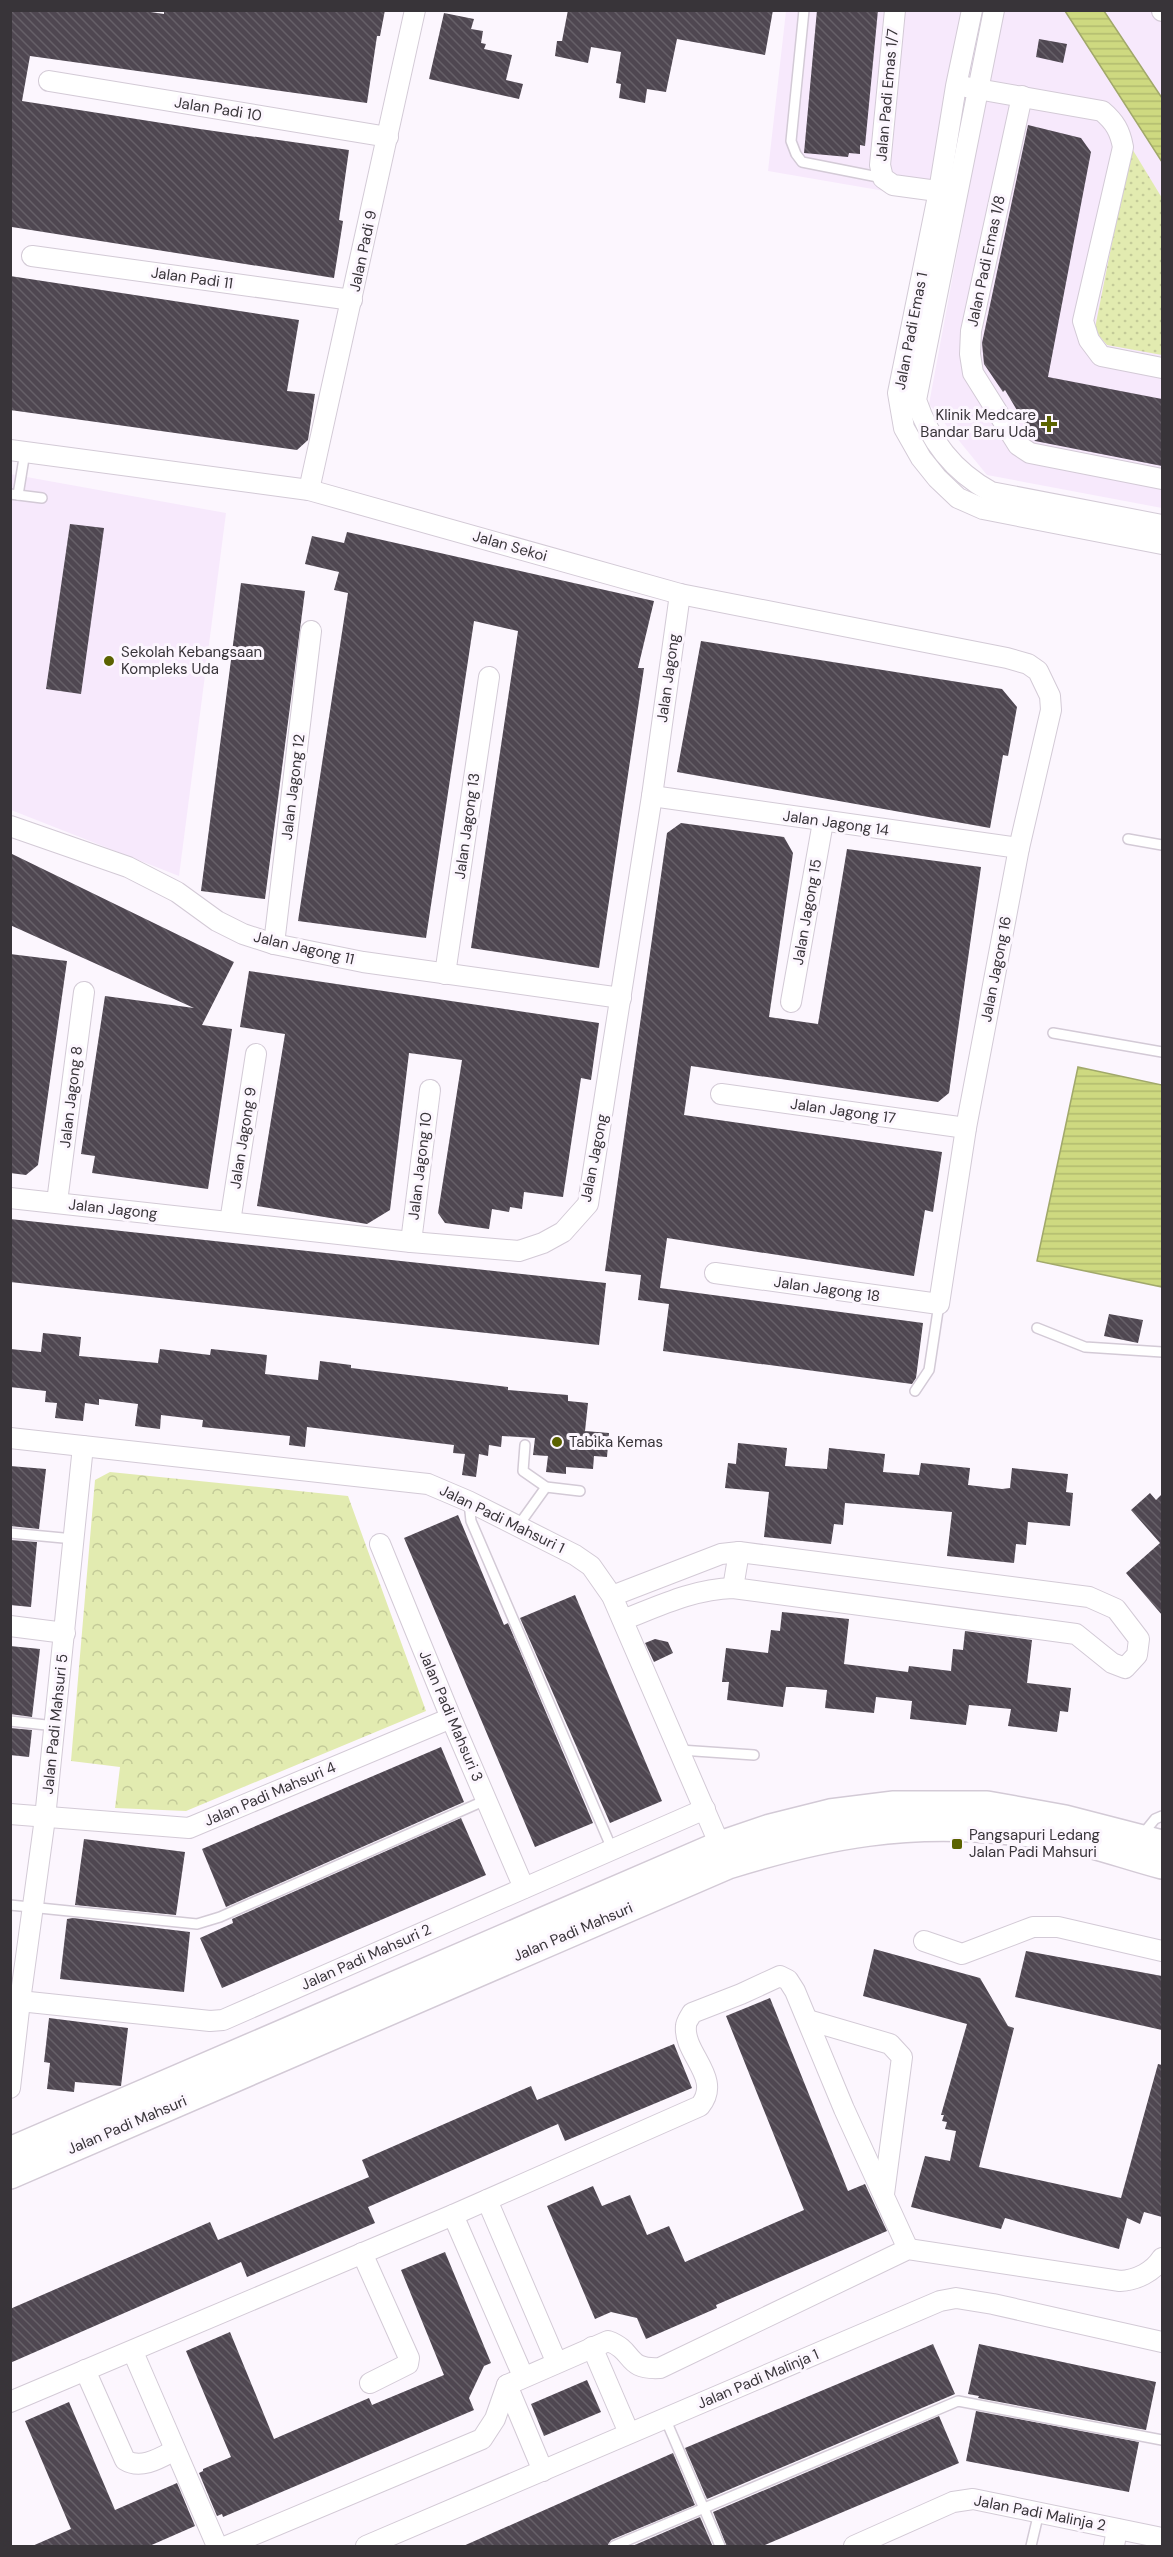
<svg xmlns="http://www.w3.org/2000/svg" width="1173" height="2557" viewBox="0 0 1173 2557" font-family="'DM Sans',sans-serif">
  <defs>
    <pattern id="grass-dots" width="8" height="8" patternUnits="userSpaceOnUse" patternTransform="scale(1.5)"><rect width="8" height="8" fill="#e2ebb0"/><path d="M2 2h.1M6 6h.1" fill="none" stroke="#c3ca98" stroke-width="1.8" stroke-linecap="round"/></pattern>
    <pattern id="park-crowns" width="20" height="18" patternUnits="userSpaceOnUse" patternTransform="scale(1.5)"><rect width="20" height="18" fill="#e2ebb0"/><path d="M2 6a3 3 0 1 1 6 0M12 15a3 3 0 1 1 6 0" fill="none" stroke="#c3ca98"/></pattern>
    <pattern id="water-rules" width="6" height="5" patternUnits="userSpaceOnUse" patternTransform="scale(1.5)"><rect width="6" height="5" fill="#ced980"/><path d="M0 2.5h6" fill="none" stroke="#b2bb6f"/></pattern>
    <pattern id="building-back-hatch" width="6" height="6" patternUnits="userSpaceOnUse" patternTransform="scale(1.5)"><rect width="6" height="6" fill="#4f4751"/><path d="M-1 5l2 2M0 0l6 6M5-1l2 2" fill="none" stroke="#666068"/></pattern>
  </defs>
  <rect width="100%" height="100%" fill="#fcf6fe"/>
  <g fill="#f7e9fc">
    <polygon points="786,11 1162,11 1162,508 987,475 929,404 966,205 768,171"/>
    <polygon points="10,474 226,513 179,876 11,810"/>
  </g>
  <polygon fill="url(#grass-dots)" points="1131,147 1162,198 1162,355 1107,345 1100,337 1095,328"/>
  <polygon fill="url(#park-crowns)" points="110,1472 348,1496 426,1711 186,1811 115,1808 120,1767 71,1761 95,1480"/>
  <g fill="url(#water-rules)" stroke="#a1a86b" stroke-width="1.5">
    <polygon points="1065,11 1104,11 1162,98 1162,162"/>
    <polygon points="1078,1067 1162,1085 1162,1287 1037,1261"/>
  </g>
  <g fill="url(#building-back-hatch)">
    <polygon points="10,10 137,10 164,14 164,10 385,10 380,36 377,36 367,103 30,56 22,101 200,129 349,150 339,220 343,221 334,278 12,227"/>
    <polygon points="568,10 773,10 765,55 677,39 666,92 647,89 645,103 619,98 621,84 616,83 621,52 591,47 588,63 555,56 557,41 562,41"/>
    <polygon points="817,10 878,10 865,146 860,145 860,154 849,153 848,157 804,153"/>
    <polygon points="444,13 474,19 471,29 483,31 481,43 486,44 484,49 512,55 506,80 523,84 519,99 429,79"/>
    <polygon points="1039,39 1067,44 1063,63 1036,57"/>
    <polygon points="1028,125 1081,138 1091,152 1048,377 1162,399 1162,466 1035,441 1005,390 1003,392 984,364 982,343"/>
    <polygon points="10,276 299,320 287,391 315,394 308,440 297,450 10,410"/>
    <polygon points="70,524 104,528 81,694 46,689"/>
    <polygon points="347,532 654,601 638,668 644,668 599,968 471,948 518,631 474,621 426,938 298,921 348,593 334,590 339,572 305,564 312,536 344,543"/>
    <polygon points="241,583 305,591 265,899 201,891"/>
    <polygon points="701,641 1002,689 1017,707 1008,756 1003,755 990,828 677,772"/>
    <polygon points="681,823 784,837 793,853 769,1017 818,1024 847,849 981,867 949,1093 938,1102 691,1066 684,1115 942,1152 933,1212 925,1210 914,1276 667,1238 660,1288 923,1323 916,1378 912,1384 663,1351 669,1304 638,1300 641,1275 605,1271 667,833"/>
    <polygon points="10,853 234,962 202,1025 232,1029 208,1189 92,1173 95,1156 81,1154 105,996 194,1008 10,925"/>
    <polygon points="10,954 67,961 38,1165 26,1175 10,1173"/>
    <polygon points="249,971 599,1023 591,1080 581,1078 563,1197 524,1192 522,1209 510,1207 509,1212 492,1209 489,1229 445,1223 438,1213 462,1060 409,1053 390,1210 367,1224 257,1206 285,1034 240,1027"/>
    <polygon points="10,1219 606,1283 599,1345 10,1282"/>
    <polygon points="1109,1314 1143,1320 1138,1343 1104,1336"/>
    <polygon points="43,1333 81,1337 79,1356 158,1363 160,1349 210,1355 211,1349 267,1355 265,1374 318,1380 320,1361 351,1365 351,1368 508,1387 508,1390 568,1395 568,1401 588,1403 585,1431 609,1433 607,1457 594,1456 593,1469 566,1467 566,1474 546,1472 548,1456 533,1455 535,1438 502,1436 501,1447 489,1445 488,1456 479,1454 476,1477 462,1475 465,1454 453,1453 454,1445 307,1427 305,1447 289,1445 290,1436 202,1427 203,1420 161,1415 160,1429 135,1426 138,1404 99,1399 99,1405 85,1403 83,1421 55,1418 57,1403 45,1402 46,1391 10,1387 10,1349 41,1352"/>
    <polygon points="738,1443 787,1448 785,1466 827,1469 829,1448 885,1454 883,1472 919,1475 921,1463 970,1468 968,1485 1002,1489 1010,1488 1012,1468 1068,1474 1066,1492 1073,1493 1070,1526 1028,1522 1026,1545 1016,1544 1014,1563 947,1556 952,1512 845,1503 843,1525 834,1524 831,1544 764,1537 769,1492 725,1488 728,1463 736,1464"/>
    <polygon points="10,1466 46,1469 39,1529 10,1526"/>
    <polygon points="1150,1493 1156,1500 1162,1494 1162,1615 1126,1573 1160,1543 1131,1510"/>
    <polygon points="458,1515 504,1625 508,1623 593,1823 535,1847 404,1538"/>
    <polygon points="10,1540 37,1542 31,1607 10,1605"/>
    <polygon points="575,1595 662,1801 610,1823 520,1618"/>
    <polygon points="782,1612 849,1619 844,1664 908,1672 909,1666 951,1671 953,1649 963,1650 965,1631 1032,1640 1027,1683 1071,1688 1068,1712 1060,1711 1057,1732 1008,1726 1011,1709 969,1705 966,1725 910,1719 912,1701 876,1697 874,1713 825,1708 827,1690 793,1687 786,1687 783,1707 727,1700 729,1682 722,1682 726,1648 768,1653 771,1630 780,1631"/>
    <polygon points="655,1639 668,1642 673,1653 654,1662 645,1643"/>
    <polygon points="10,1646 40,1649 32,1717 10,1714"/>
    <polygon points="10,1728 32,1730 29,1757 10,1755"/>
    <polygon points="441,1747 464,1802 226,1907 202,1849"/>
    <polygon points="461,1818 486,1875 222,1988 200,1938 233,1923 232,1919"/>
    <polygon points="84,1839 185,1852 176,1915 75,1905"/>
    <polygon points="73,1918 190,1932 184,1992 60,1979 67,1919"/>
    <polygon points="874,1949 980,1978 1008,2026 1014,2028 979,2167 1121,2198 1158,2064 1162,2065 1162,2217 1144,2212 1140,2224 1127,2218 1119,2249 1005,2218 1001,2229 911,2207 925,2156 950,2161 956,2131 945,2129 947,2122 942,2121 944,2115 941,2115 967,2024 863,1996"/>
    <polygon points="1026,1951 1162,1976 1162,2030 1015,1997"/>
    <polygon points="770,1998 848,2191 865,2184 887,2231 716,2305 717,2308 646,2339 637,2318 611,2312 595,2319 547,2206 593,2186 602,2206 630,2195 647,2235 669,2226 685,2262 804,2210 726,2016"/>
    <polygon points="49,2018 128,2028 121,2086 75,2082 74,2092 47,2089 50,2063 44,2062"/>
    <polygon points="674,2044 692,2088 565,2141 558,2124 368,2207 375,2223 247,2277 241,2262 10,2363 10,2309 210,2222 218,2240 369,2177 362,2160 531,2086 537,2100"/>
    <polygon points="445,2252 491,2363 484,2366 469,2398 474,2410 223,2517 222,2514 217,2516 199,2473 203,2471 203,2469 231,2457 186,2351 230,2332 274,2439 369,2398 372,2405 444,2375 401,2270"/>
    <polygon points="933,2344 955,2394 707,2499 685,2448"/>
    <polygon points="979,2344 1156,2382 1146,2430 978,2398 979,2396 968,2394"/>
    <polygon points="587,2380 601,2412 544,2436 531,2404"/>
    <polygon points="69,2402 115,2510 177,2483 195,2526 147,2547 30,2547 71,2529 25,2421"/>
    <polygon points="976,2411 1139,2442 1129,2492 966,2461"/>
    <polygon points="939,2416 959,2463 760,2547 727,2547 713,2512"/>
    <polygon points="673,2453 695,2505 611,2540 607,2547 461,2547"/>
    <polygon points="700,2517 713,2547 630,2547"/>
  </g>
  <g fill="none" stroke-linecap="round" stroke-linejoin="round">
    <g stroke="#d3cad6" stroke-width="12">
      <g id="service">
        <polyline points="804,10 791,141 796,154 802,162 883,178"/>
        <polyline points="10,494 42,498"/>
        <polyline points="18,495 25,452"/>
        <polyline points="1128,839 1162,845"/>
        <polyline points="1053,1033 1162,1052"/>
        <polyline points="1037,1328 1085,1347 1162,1352"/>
        <polyline points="915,1391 929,1370 939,1304"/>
        <polyline points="525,1445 523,1471 546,1487 580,1491"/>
        <polyline points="469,1503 471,1521 612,1849"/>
        <polyline points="518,1526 546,1487"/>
        <polyline points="10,1533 74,1539"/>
        <polyline points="10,1721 55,1726"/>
        <polyline points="680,1750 754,1755"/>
        <polyline points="1142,1835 1155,1819 1162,1816"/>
        <polyline points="10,1905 197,1924 220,1917 486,1800"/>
        <polyline points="665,2418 720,2546"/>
        <polyline points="614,2546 958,2401 1162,2440"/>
        <polyline points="1031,2546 1039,2512"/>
      </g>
    </g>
    <g stroke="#d3cad6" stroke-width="22">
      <g id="minor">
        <polyline points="895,10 880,165 883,178 893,185 952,193"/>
        <polyline points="972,10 956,86 939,191 898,393 904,428 921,458 937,478 958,498 983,509 1162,544"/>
        <path d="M 994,10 L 916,400 C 930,441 953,471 991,492 L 1162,525"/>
        <polyline points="1162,10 1162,11"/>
        <polyline points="49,81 388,137"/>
        <path d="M 966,87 L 1102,111 C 1115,122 1120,131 1123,147 L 1083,321 L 1089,340 L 1101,356 L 1162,368"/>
        <polyline points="1022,96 971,331 970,354 973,373 1018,445 1030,453 1162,479"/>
        <polyline points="32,256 352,300"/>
        <polyline points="10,450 309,490 680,594 1007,658 1028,664 1038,671 1050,696 1051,710 1019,848 966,1128 939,1304 715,1273"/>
        <polyline points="309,490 415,10"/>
        <polyline points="652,796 1019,848"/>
        <polyline points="10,826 128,867 177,892 217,921 243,934 274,944 363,962 621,998"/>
        <polyline points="274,944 311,631"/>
        <polyline points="445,974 489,677"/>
        <polyline points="791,1002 823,822"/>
        <polyline points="721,1094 966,1128"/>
        <polyline points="10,1198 411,1242 519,1251 543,1243 563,1232 588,1204 652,796 680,594"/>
        <polyline points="57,1202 84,992"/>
        <polyline points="230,1222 256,1054"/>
        <polyline points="411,1242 430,1090"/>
        <polyline points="10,1438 428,1484 468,1501 575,1555 591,1566 612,1596 725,1857"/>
        <polyline points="380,1544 451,1718 524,1888"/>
        <polyline points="733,1588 739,1552"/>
        <path d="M 612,1596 L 721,1554 L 739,1552 L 1089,1597 L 1116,1609 L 1139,1639 L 1137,1655 L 1125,1668 L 1112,1663 L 1076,1634 L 733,1588 C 694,1589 659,1606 623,1620"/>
        <polyline points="10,1626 65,1633"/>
        <polyline points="10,1814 189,1828 451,1718"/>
        <polyline points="924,1941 962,1954 1033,1927 1058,1927 1162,1951"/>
        <polyline points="10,2000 210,2021 223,2020 705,1809"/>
        <polyline points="808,2020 890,2044 902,2057 884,2194"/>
        <polyline points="10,2088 20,2001 45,1818 83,1446"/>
        <polyline points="487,2200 556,2361"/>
        <polyline points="453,2215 523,2376"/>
        <polyline points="362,2253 409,2358 408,2364 370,2383"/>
        <polyline points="592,2347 629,2433"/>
        <polyline points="133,2352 217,2546"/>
        <path d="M 85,2370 L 125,2460 C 141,2470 160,2458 175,2450"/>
        <polyline points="507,2385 543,2471"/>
        <path d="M 10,2402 L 453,2215 L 700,2106 C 723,2078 683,2054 686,2026 C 686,2022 690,2017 692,2013 L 741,1994 L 780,1976 L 788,1980 L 795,1991 L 844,2109 L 908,2249"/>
        <path d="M 227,2546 L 482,2439 L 495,2419 L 507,2385 L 608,2341 C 636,2351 624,2370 660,2368 L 908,2249 L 1120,2281 C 1137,2280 1153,2272 1162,2258"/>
        <polyline points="366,2546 940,2301 956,2298 993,2304 1162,2342"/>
        <polyline points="854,2546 953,2502 973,2499 1162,2538"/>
        <polyline points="1114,2546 1117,2529"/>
      </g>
    </g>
    <g stroke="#d3cad6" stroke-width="30">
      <g id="secondary">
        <polyline points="10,2151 720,1845 770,1828 830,1813 894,1805 987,1805 1065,1819 1162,1844"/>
        <path d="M 10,2175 L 728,1865 C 828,1834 907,1820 1011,1831 C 1026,1833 1042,1833 1057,1836 C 1092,1843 1128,1856 1162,1865"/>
      </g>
    </g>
    <use href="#service" stroke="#fff" stroke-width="9"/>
    <use href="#minor" stroke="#fff" stroke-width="20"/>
    <use href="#secondary" stroke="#fff" stroke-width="27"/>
  </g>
  <g fill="#5b6200" stroke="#fcf6fe" stroke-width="2">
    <path d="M1046 415h6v6h6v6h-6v6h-6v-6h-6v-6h6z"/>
    <circle cx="109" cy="661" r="6"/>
    <circle cx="557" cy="1442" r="6"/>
    <rect x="951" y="1838" width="12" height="12" rx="3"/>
  </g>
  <g text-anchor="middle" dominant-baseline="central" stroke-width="6" stroke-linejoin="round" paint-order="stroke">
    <g font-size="15" fill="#383439" stroke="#fcf6fe">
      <text transform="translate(887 95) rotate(-85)">Jalan Padi Emas 1/7</text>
      <text transform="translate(218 109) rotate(9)">Jalan Padi 10</text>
      <text transform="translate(363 251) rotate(-78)">Jalan Padi 9</text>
      <text transform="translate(986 261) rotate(-78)">Jalan Padi Emas 1/8</text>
      <text transform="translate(192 278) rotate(8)">Jalan Padi 11</text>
      <text transform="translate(911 331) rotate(-79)">Jalan Padi Emas 1</text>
      <text transform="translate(510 546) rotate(16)">Jalan Sekoi</text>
      <text transform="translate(668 678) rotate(-82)">Jalan Jagong</text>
      <text transform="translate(293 787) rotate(-83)">Jalan Jagong 12</text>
      <text transform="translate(836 823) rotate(8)">Jalan Jagong 14</text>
      <text transform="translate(467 826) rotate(-82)">Jalan Jagong 13</text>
      <text transform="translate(807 912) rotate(-80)">Jalan Jagong 15</text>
      <text transform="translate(304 948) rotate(13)">Jalan Jagong 11</text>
      <text transform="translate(996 969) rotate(-79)">Jalan Jagong 16</text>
      <text transform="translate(71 1097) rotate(-83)">Jalan Jagong 8</text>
      <text transform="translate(843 1111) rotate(8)">Jalan Jagong 17</text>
      <text transform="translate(243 1138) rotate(-81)">Jalan Jagong 9</text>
      <text transform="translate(594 1158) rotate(-79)">Jalan Jagong</text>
      <text transform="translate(420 1166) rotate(-83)">Jalan Jagong 10</text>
      <text transform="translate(113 1209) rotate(6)">Jalan Jagong</text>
      <text transform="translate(827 1289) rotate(8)">Jalan Jagong 18</text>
      <text transform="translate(502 1519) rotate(26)">Jalan Padi Mahsuri 1</text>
      <text transform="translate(451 1716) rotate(67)">Jalan Padi Mahsuri 3</text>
      <text transform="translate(55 1724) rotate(-84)">Jalan Padi Mahsuri 5</text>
      <text transform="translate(270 1794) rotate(-23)">Jalan Padi Mahsuri 4</text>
      <text transform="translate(573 1932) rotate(-23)">Jalan Padi Mahsuri</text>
      <text transform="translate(366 1957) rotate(-24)">Jalan Padi Mahsuri 2</text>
      <text transform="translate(127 2125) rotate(-23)">Jalan Padi Mahsuri</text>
      <text transform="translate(758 2379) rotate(-23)">Jalan Padi Malinja 1</text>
      <text transform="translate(1040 2513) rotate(11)">Jalan Padi Malinja 2</text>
    </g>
    <g font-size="15" fill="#383439" stroke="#fcf6fe" text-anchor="start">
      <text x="1036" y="415" text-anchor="end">Klinik Medcare<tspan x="1036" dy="17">Bandar Baru Uda</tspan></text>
      <text x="121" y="652">Sekolah Kebangsaan<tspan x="121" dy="17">Kompleks Uda</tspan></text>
      <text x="569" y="1442">Tabika Kemas</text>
      <text x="969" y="1835">Pangsapuri Ledang<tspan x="969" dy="17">Jalan Padi Mahsuri</tspan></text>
    </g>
  </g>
  <rect width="1173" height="2557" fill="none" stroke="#383439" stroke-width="24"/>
</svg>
